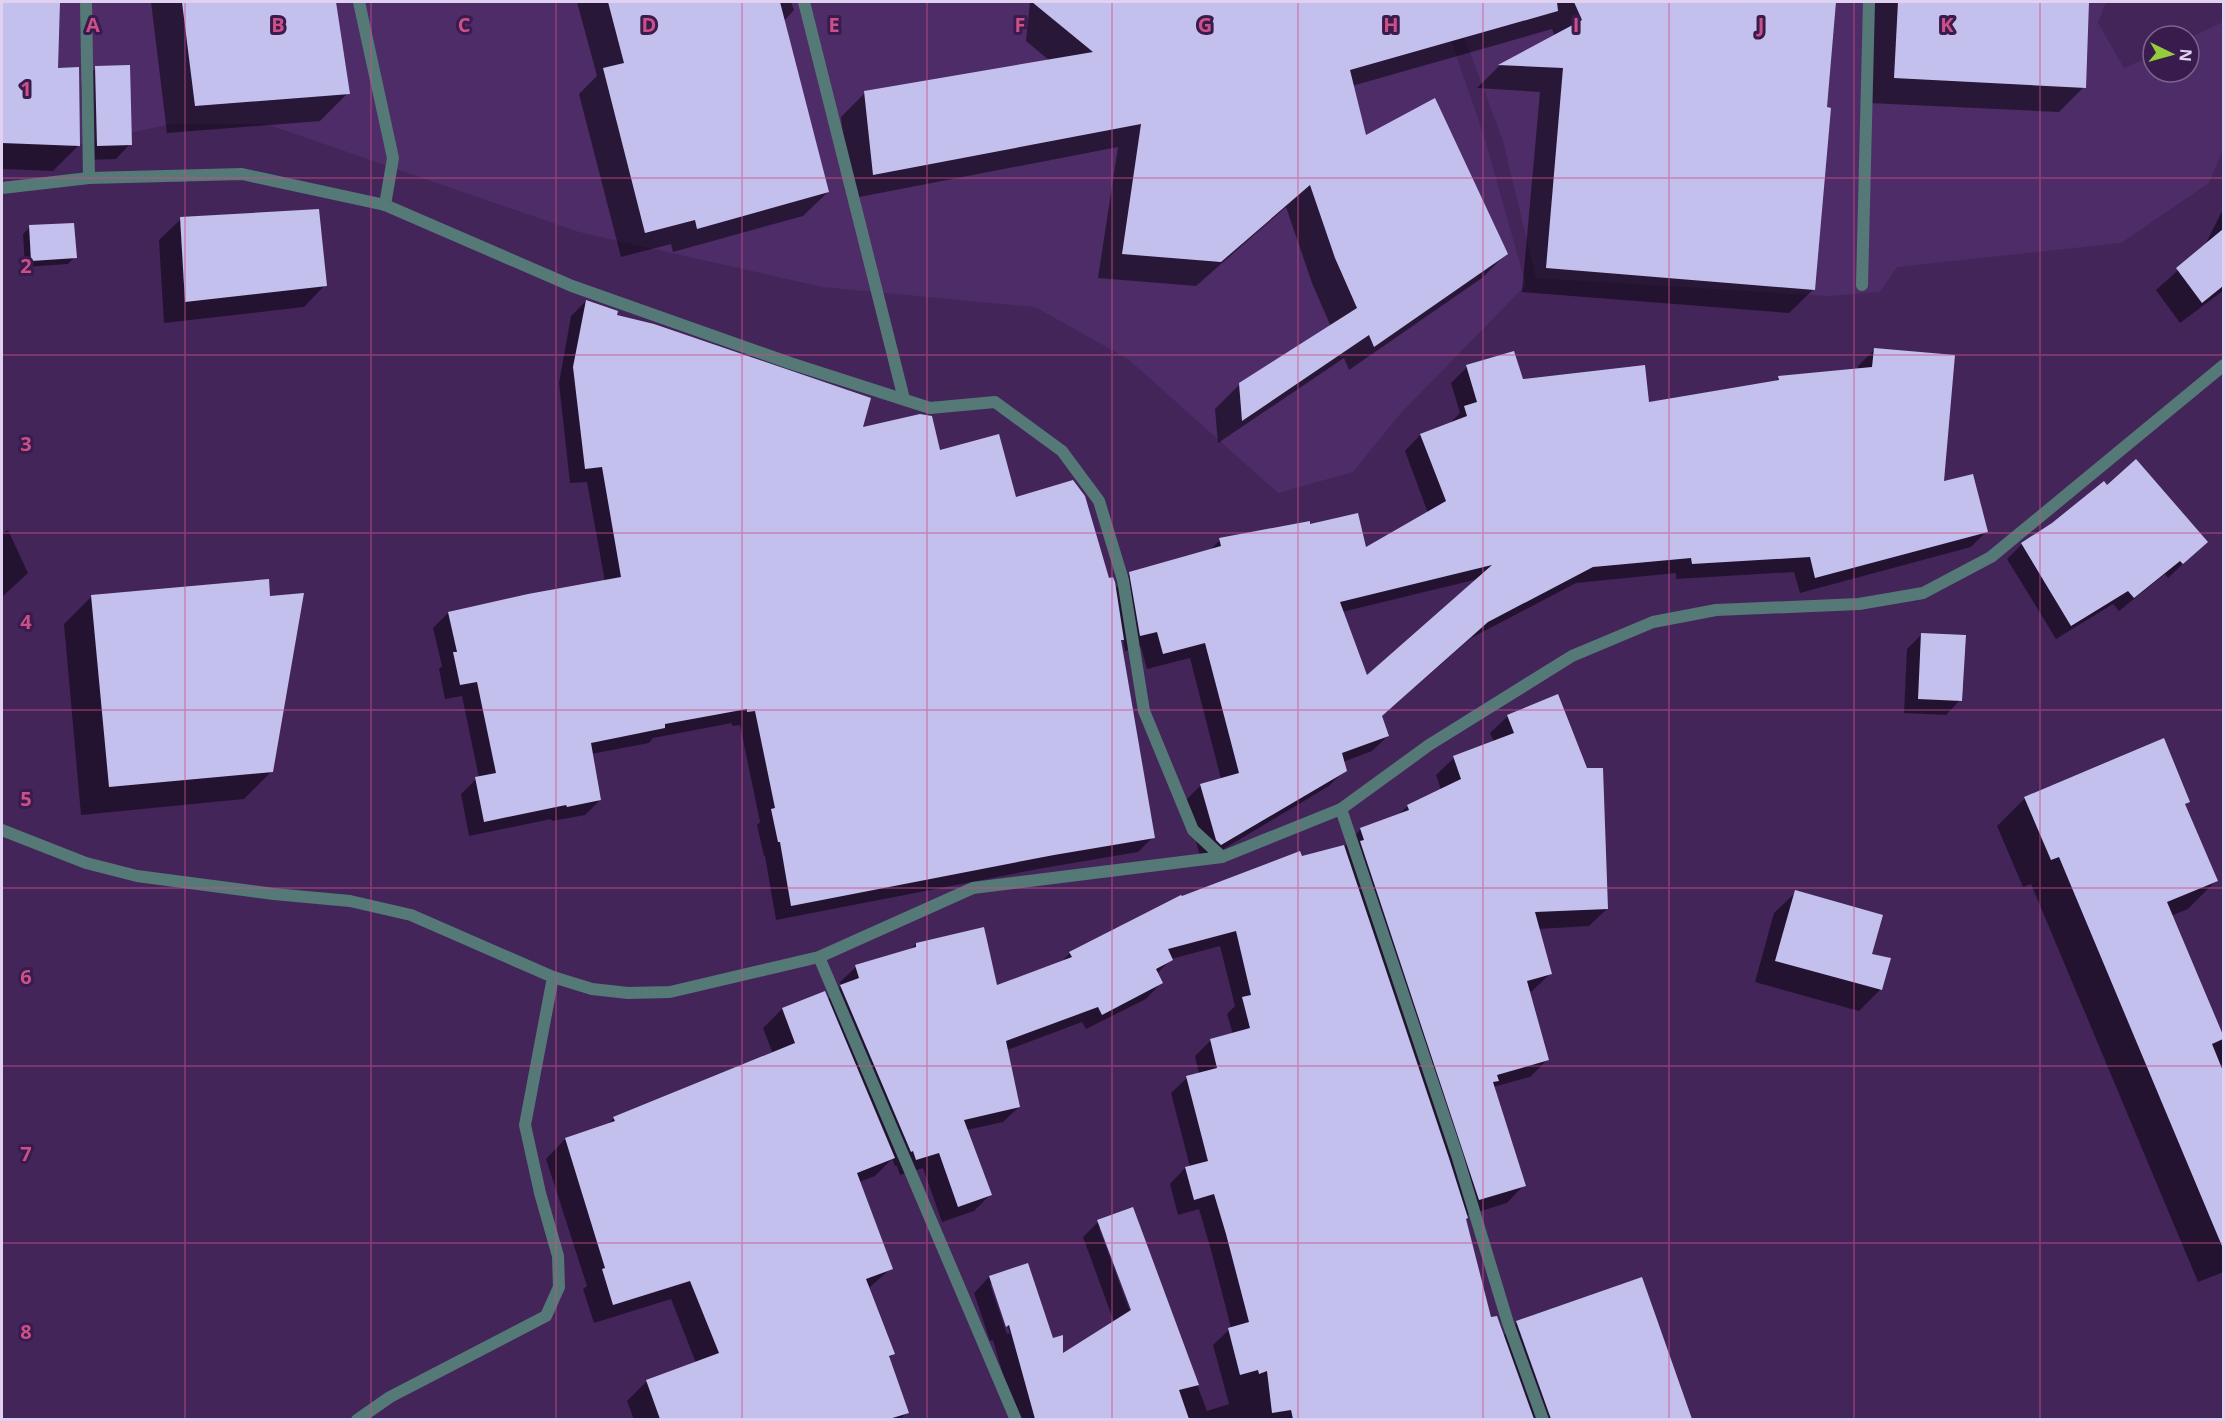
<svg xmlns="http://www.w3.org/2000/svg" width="2225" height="1421" viewBox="0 0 2225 1421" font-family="'Open Sans',sans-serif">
  <rect width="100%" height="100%" fill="#43255a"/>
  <g fill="#4e2c67">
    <polygon points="2,2 1438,2 1484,136 1526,285 1400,414 1353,472 1278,493 1128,359 1035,307 822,287 579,232 266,124 170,124 68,147 2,143"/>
    <polygon points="1451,2 2106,2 2098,23 2124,68 2153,55 2153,72 2189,72 2189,38 2223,22 2223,149 2209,183 2121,243 1897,267 1880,292 1828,296 1536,278 1503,141"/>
  </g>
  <g fill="#0007" fill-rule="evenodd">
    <polygon points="2,2 59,2 56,69 79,145 53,171 2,169"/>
    <polygon points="151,2 334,2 348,93 320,121 167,133"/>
    <polygon points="577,2 791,2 794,10 784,21 828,192 803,216 673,252 671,244 621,257 579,94 597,76"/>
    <polygon points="1030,2 1831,2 1814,289 1789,313 1522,292 1540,92 1477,88 1499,66 1555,37 1552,29 1352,86 1365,137 1506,254 1482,278 1349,370 1344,358 1218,443 1215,409 1240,384 1331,327 1312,283 1286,207 1196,286 1098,278 1118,147 849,199 841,117 865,93 1050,61 1026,41"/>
    <polygon points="1874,2 2088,2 2084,87 2059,112 1869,103"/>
    <polygon points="96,68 130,144 116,159 83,160 81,82"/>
    <polygon points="2224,207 2224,290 2180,323 2156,290 2204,247"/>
    <polygon points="181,219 325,285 304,307 164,323 159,240"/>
    <polygon points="30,227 75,257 68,264 25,267 23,234"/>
    <path d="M 586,301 L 861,429 L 938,452 L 1015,499 L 1108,580 L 1115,589 L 1130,574 L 1209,551 L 1220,540 L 1309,526 L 1365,549 L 1428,513 L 1405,451 L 1420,435 L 1449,424 L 1460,413 L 1451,383 L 1467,367 L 1521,381 L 1648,404 L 1774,382 L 1779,378 L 1858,370 L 1858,366 L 1874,350 L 1943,483 L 1987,531 L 1971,547 L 1800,593 L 1794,572 L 1676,579 L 1676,573 L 1576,583 L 1471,638 L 1381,717 L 1388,736 L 1372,751 L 1343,762 L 1345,770 L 1329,786 L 1205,860 L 1200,856 L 1185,801 L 1201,785 L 1221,779 L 1190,658 L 1147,669 L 1141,647 L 1125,651 L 1123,639 L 1120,642 L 1153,837 L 1138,852 L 1038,869 L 776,920 L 765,856 L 764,856 L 757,825 L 760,822 L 740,725 L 732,726 L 732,723 L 653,738 L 649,743 L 591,754 L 600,800 L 585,815 L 552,821 L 551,819 L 469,836 L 461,794 L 476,779 L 479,778 L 462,696 L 445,699 L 439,669 L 442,666 L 433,628 L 448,613 L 605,582 L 587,482 L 570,483 L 559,383 L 571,316 ZM 1478,579 L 1366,677 L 1342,612 Z"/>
    <polygon points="2053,524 2206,542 2168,578 2165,574 2119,611 2113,604 2056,639 2007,559 2022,544"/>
    <polygon points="8,530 28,573 2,597 2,533"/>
    <polygon points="92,596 269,598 272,771 244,799 81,815 64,624"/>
    <polygon points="1922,634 1960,700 1946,715 1904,713 1907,649"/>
    <path d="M 1508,716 L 1607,909 L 1589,926 L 1538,929 L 1550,974 L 1532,991 L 1529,992 L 1548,1059 L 1530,1077 L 1493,1087 L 1524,1185 L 1507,1203 L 1465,1216 L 1464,1220 L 1490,1319 L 1503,1336 L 1517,1322 L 1641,1279 L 1691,1420 L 1016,1420 L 993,1340 L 990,1341 L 974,1293 L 989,1277 L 1027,1264 L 1052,1340 L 1062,1355 L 1114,1322 L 1083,1237 L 1098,1222 L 1132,1209 L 1207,1411 L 1229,1404 L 1213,1345 L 1231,1328 L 1211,1250 L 1199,1209 L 1178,1215 L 1170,1184 L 1185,1168 L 1190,1167 L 1171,1093 L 1187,1078 L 1199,1074 L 1195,1056 L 1210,1041 L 1233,1034 L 1227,1014 L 1235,1006 L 1220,946 L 1171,959 L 1157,974 L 1161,983 L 1146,999 L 1086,1029 L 1082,1022 L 1007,1050 L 1019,1107 L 1003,1122 L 967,1130 L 990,1195 L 974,1211 L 942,1222 L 923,1168 L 900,1175 L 897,1166 L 895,1166 L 892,1159 L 875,1176 L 859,1182 L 891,1268 L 868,1289 L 894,1353 L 889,1358 L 907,1412 L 900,1420 L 634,1420 L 627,1401 L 646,1382 L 696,1363 L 671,1299 L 594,1323 L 583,1289 L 587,1286 L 546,1159 L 565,1139 L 606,1126 L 614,1118 L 773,1054 L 763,1028 L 782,1009 L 824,993 L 827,1001 L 841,986 L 840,982 L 856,967 L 910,950 L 916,944 L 996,987 L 1060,963 L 1070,953 L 1181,898 L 1301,858 L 1344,847 L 1360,830 L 1398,815 L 1408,806 L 1441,790 L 1436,775 L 1454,758 L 1494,742 L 1490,733 ZM 1099,1228 L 1102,1228 L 1135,1316 L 1132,1317 ZM 990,1284 L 993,1284 L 1010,1333 L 1007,1334 Z"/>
    <polygon points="2025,798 2188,802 2184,806 2216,881 2188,909 2171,916 2224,1039 2224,1272 2198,1282 2031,884 2023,887 1997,826"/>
    <polygon points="1796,892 1870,955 1889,959 1880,990 1859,1011 1755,982 1774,913"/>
  </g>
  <g fill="#c4c0ee" fill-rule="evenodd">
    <polygon points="2,2 60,2 58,68 79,67 80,146 2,143"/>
    <polygon points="182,2 336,2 350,94 195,106"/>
    <polygon points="608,2 780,2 829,192 697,229 695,220 645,233 603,68 624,63"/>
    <polygon points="1032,2 1557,2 1558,11 1350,70 1366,135 1435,98 1508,254 1374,347 1369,335 1242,421 1239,383 1357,308 1335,258 1310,185 1221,262 1122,254 1141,124 873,175 864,91 1093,52"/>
    <polygon points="1574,2 1836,2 1827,107 1831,108 1815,290 1546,268 1563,68 1498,65 1582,20"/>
    <polygon points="1898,2 2089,2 2086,88 1894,78"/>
    <polygon points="130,65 132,145 97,146 95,66"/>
    <polygon points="319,209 327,286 185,302 180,217"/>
    <polygon points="74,223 77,258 31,261 29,225"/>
    <polygon points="2223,229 2223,286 2202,303 2176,268"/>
    <polygon points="586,300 618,311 617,315 654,324 871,398 863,427 920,414 932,416 940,450 999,434 1016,497 1073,480 1085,496 1109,578 1113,577 1115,582 1124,640 1121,640 1155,838 1054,855 791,906 780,842 778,842 771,809 775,808 755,711 747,712 747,709 665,724 665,728 591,743 601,800 567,807 566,805 484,822 475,777 496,773 477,682 460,685 453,652 457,652 448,612 528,594 621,577 602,467 585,469 573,367"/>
    <path d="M 1874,348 L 1955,355 L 1944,481 L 1973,474 L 1988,532 L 1815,578 L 1810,557 L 1692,564 L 1691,558 L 1593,567 L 1488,622 L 1382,716 L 1389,736 L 1342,753 L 1347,771 L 1221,845 L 1216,840 L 1200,784 L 1239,773 L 1205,643 L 1163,654 L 1157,632 L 1140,636 L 1129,572 L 1221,546 L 1219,538 L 1310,521 L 1310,524 L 1358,513 L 1366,547 L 1446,501 L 1420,434 L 1467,416 L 1464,406 L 1477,402 L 1466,365 L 1514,351 L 1523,379 L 1645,365 L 1649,402 L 1779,380 L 1778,376 L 1872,367 ZM 1492,565 L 1367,675 L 1340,602 Z"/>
    <polygon points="2136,459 2208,542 2183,564 2180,561 2134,598 2128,591 2071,626 2021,543 2052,523 2104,481 2107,485"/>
    <polygon points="269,579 270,596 304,593 273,772 109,787 91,595"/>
    <polygon points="1921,633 1966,635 1962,701 1918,699"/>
    <polygon points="1558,694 1587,768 1603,768 1608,909 1535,912 1552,974 1527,981 1549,1060 1497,1075 1499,1081 1493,1082 1526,1186 1479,1200 1360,841 1364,840 1360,828 1409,810 1407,805 1461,779 1453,756 1514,733 1507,715"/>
    <polygon points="2164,738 2190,802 2185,804 2218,881 2167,902 2223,1035 2223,1039 2212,1044 2223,1071 2222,1246 2059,857 2051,860 2024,797"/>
    <polygon points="1344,845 1449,1158 1468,1218 1466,1219 1491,1317 1497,1316 1534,1419 1293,1419 1291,1410 1272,1413 1267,1371 1259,1374 1258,1370 1240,1375 1228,1328 1249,1322 1226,1234 1214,1194 1194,1200 1185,1167 1208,1161 1186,1076 1217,1068 1210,1039 1250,1028 1242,997 1251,995 1236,931 1168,949 1173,960 1156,969 1163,983 1102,1015 1098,1007 1006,1041 1020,1107 964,1120 992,1195 958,1207 939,1153 916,1160 913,1151 911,1152 840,985 859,978 855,965 916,947 916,943 984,927 997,985 1072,957 1069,952 1181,895 1182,896 1300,851 1302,856"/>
    <polygon points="1795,890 1883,915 1872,954 1891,958 1882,990 1775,961"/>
    <polygon points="825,991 895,1158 857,1173 893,1269 866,1279 895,1354 889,1356 909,1413 889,1419 660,1419 646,1380 719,1353 690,1281 613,1305 602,1269 605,1268 565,1138 615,1121 613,1117 795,1043 782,1008"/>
    <polygon points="1133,1207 1199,1385 1179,1390 1189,1419 1035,1419 1009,1325 1006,1327 989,1276 1028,1263 1053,1338 1063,1335 1063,1353 1131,1310 1097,1220"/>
    <polygon points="1642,1277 1692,1419 1551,1419 1516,1321"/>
  </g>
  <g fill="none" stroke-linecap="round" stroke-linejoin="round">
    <g stroke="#557976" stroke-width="12">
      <polyline points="86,2 89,178"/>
      <polyline points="359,2 393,158 385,205"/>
      <polyline points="804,2 904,399"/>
      <polyline points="2,188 89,178 242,174 385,205 572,286 790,363 930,408 995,402 1062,451 1099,501 1123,580 1144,711 1193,830 1222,857 1341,809 1429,745 1572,656 1653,622 1716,610 1859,604 1923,593 1991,557 2224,365"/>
      <polyline points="1862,285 1869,2"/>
      <polyline points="1341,809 1457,1155 1508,1323 1543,1420"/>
      <polyline points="2,830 86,863 137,876 274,894 350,901 411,915 553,977 592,989 628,993 670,992 819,957 973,888 1222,857"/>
      <polyline points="819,957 1016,1420"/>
      <polyline points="357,1420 390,1397 546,1316 559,1287 558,1256 540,1193 525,1125 553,977"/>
    </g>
  </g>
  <path fill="none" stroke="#cb5088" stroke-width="1.5" stroke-opacity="0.55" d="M 185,2 L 185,1420M 371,2 L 371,1420M 556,2 L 556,1420M 742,2 L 742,1420M 927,2 L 927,1420M 1112,2 L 1112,1420M 1298,2 L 1298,1420M 1483,2 L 1483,1420M 1669,2 L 1669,1420M 1854,2 L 1854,1420M 2040,2 L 2040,1420M 2,178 L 2224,178M 2,355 L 2224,355M 2,533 L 2224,533M 2,710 L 2224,710M 2,888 L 2224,888M 2,1066 L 2224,1066M 2,1243 L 2224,1243"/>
  <g font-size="20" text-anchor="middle" font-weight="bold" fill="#cb5088" stroke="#391b4e" stroke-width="6" stroke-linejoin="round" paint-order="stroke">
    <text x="93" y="32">A</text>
    <text x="278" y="32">B</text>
    <text x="464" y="32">C</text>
    <text x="649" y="32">D</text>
    <text x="834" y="32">E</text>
    <text x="1020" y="32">F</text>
    <text x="1205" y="32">G</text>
    <text x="1391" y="32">H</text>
    <text x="1576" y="32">I</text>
    <text x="1761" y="32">J</text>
    <text x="1947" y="32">K</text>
    <text x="26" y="96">1</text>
    <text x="26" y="273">2</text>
    <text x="26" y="451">3</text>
    <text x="26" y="629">4</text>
    <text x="26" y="806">5</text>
    <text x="26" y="984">6</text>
    <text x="26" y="1161">7</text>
    <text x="26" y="1339">8</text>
  </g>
  <rect width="2225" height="1421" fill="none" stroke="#e1d1f1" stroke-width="6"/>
  <g transform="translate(2171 54) rotate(95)"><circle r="28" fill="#391b4e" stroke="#7c648f" stroke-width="1.5"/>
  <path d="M0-4.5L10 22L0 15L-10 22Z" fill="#94cc3b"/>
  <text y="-9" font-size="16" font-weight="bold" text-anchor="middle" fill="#e1d1f1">N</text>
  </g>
</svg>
